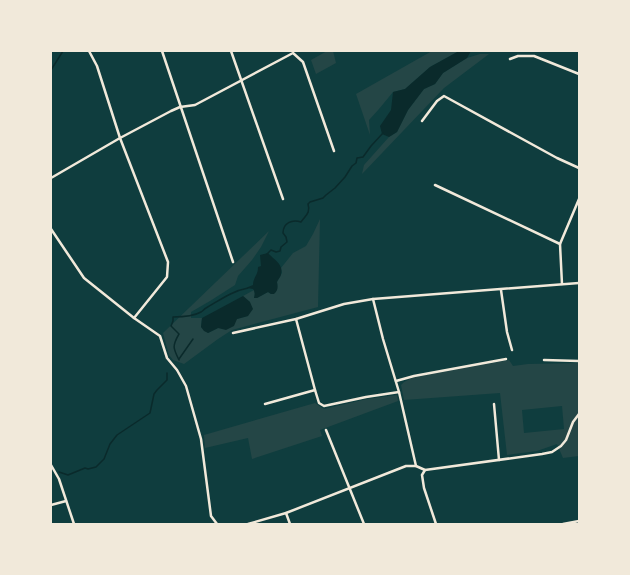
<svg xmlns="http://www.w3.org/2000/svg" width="630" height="575" viewBox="0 0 630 575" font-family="Lato,sans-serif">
  <rect width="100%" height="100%" fill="#0f3d3e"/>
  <g fill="#244646" fill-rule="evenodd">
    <polygon points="327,51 333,51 336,63 316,74 311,60"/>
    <polygon points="432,51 459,51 430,67 405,89 393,92 379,109 369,120 370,135 356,94"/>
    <polygon points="480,54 489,54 444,88 362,174 364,165 389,137 397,132 408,110 424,89 435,84 443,73 467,58"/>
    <path d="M 320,219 L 318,307 L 232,330 L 218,339 L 184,364 L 173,360 L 169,355 L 163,333 L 269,231 L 261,247 L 252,260 L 238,276 L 235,285 L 210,301 L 191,312 L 191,318 L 202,318 L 201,327 L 208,333 L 237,319 L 248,316 L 250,302 L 243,296 L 254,290 L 255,294 L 254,298 L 257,298 L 268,292 L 271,294 C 277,293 278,288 277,282 L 282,273 L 281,268 L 293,253 L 306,246 L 313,234 Z"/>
    <path d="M 509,360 L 513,366 L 528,364 L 579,363 L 579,456 L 563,458 L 557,444 L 537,451 L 507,455 L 500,393 L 404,400 L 401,385 L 404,382 L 414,377 ZM 562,406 L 564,429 L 524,433 L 522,410 Z"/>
    <polygon points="397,395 398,401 320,430 322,436 252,459 248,438 205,448 204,435 315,403 324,409 367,399"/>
  </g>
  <g fill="#0a2a2b">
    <polygon points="459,51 471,51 467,58 443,73 435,84 424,89 408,110 397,132 389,137 382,134 380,126 391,110 393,92 405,89 430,67"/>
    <path d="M 268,253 C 273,259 284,264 281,274 C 281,277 278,279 277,282 C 278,288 278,290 274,294 L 271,294 L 268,292 L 257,298 L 254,298 C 255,294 255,292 253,289 L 247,288 L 248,287 L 253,285 C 253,277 258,276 258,267 L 261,266 L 260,255 Z"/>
    <polygon points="243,296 250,302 253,309 248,316 237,319 234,326 226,330 218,328 208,333 204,331 201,327 202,318"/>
  </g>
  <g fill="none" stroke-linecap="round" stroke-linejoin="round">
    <g stroke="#0a2a2b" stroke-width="1.5">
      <polyline points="51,70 63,51"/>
      <path d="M 267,254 L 271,250 L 276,252 L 280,251 L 281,247 L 287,242 L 286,237 L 283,233 C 283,223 292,219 301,222 C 305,216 311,213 308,204 L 310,202 L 323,198 L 326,195 L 335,188 L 345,177 L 352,166 L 356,163 L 357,158 L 363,157 L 371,146 L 383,133"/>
      <polyline points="179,359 193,339"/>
      <path d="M 179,360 C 173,348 172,346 179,334 L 171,326 L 173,321 L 173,317 C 181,317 194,316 201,312 C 203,311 204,309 206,308 C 220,300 232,291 248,288"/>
      <polyline points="59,472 68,475 85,468 88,469 96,467 104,459 110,444 117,435 150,413 154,394 157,390 167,380 167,373"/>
    </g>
    <g stroke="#f1e9da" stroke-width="2.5">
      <polyline points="89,51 97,66 120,138 168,262 167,277 134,318"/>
      <polyline points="162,51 233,262"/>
      <polyline points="231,51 283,199"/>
      <polyline points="510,59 518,56 534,56 579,74"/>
      <polyline points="422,121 437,101 444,96 557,158 579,168"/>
      <polyline points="51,178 120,138 171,111 180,107 195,105 293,53 303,62 334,151"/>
      <polyline points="435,185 560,244"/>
      <polyline points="51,229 84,278 134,318 160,336 167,358 177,370 186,386 201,439 211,516 217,524"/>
      <polyline points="562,284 560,244 579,199"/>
      <polyline points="501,290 507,332 512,350"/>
      <polyline points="373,299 383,339 399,392 416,466"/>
      <polyline points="296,319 315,390"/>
      <polyline points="233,333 296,319 344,304 373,299 579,283"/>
      <polyline points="544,360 579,361"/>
      <polyline points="396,381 414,376 506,359"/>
      <polyline points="265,404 315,390 319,403 324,406 366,397 399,392"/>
      <polyline points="494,404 499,460"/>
      <polyline points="326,430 364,524"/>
      <polyline points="51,465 59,479 74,524"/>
      <polyline points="425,470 422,475 424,488 436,524"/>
      <polyline points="51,505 66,501"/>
      <polyline points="286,513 290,524"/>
      <polyline points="248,524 286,513 406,466 416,466 425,470 542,454 552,452 561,446 566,440 573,422 579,414"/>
      <polyline points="563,524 579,521"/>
    </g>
  </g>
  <rect width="630" height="575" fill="none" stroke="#f1e9da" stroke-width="104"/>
</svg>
